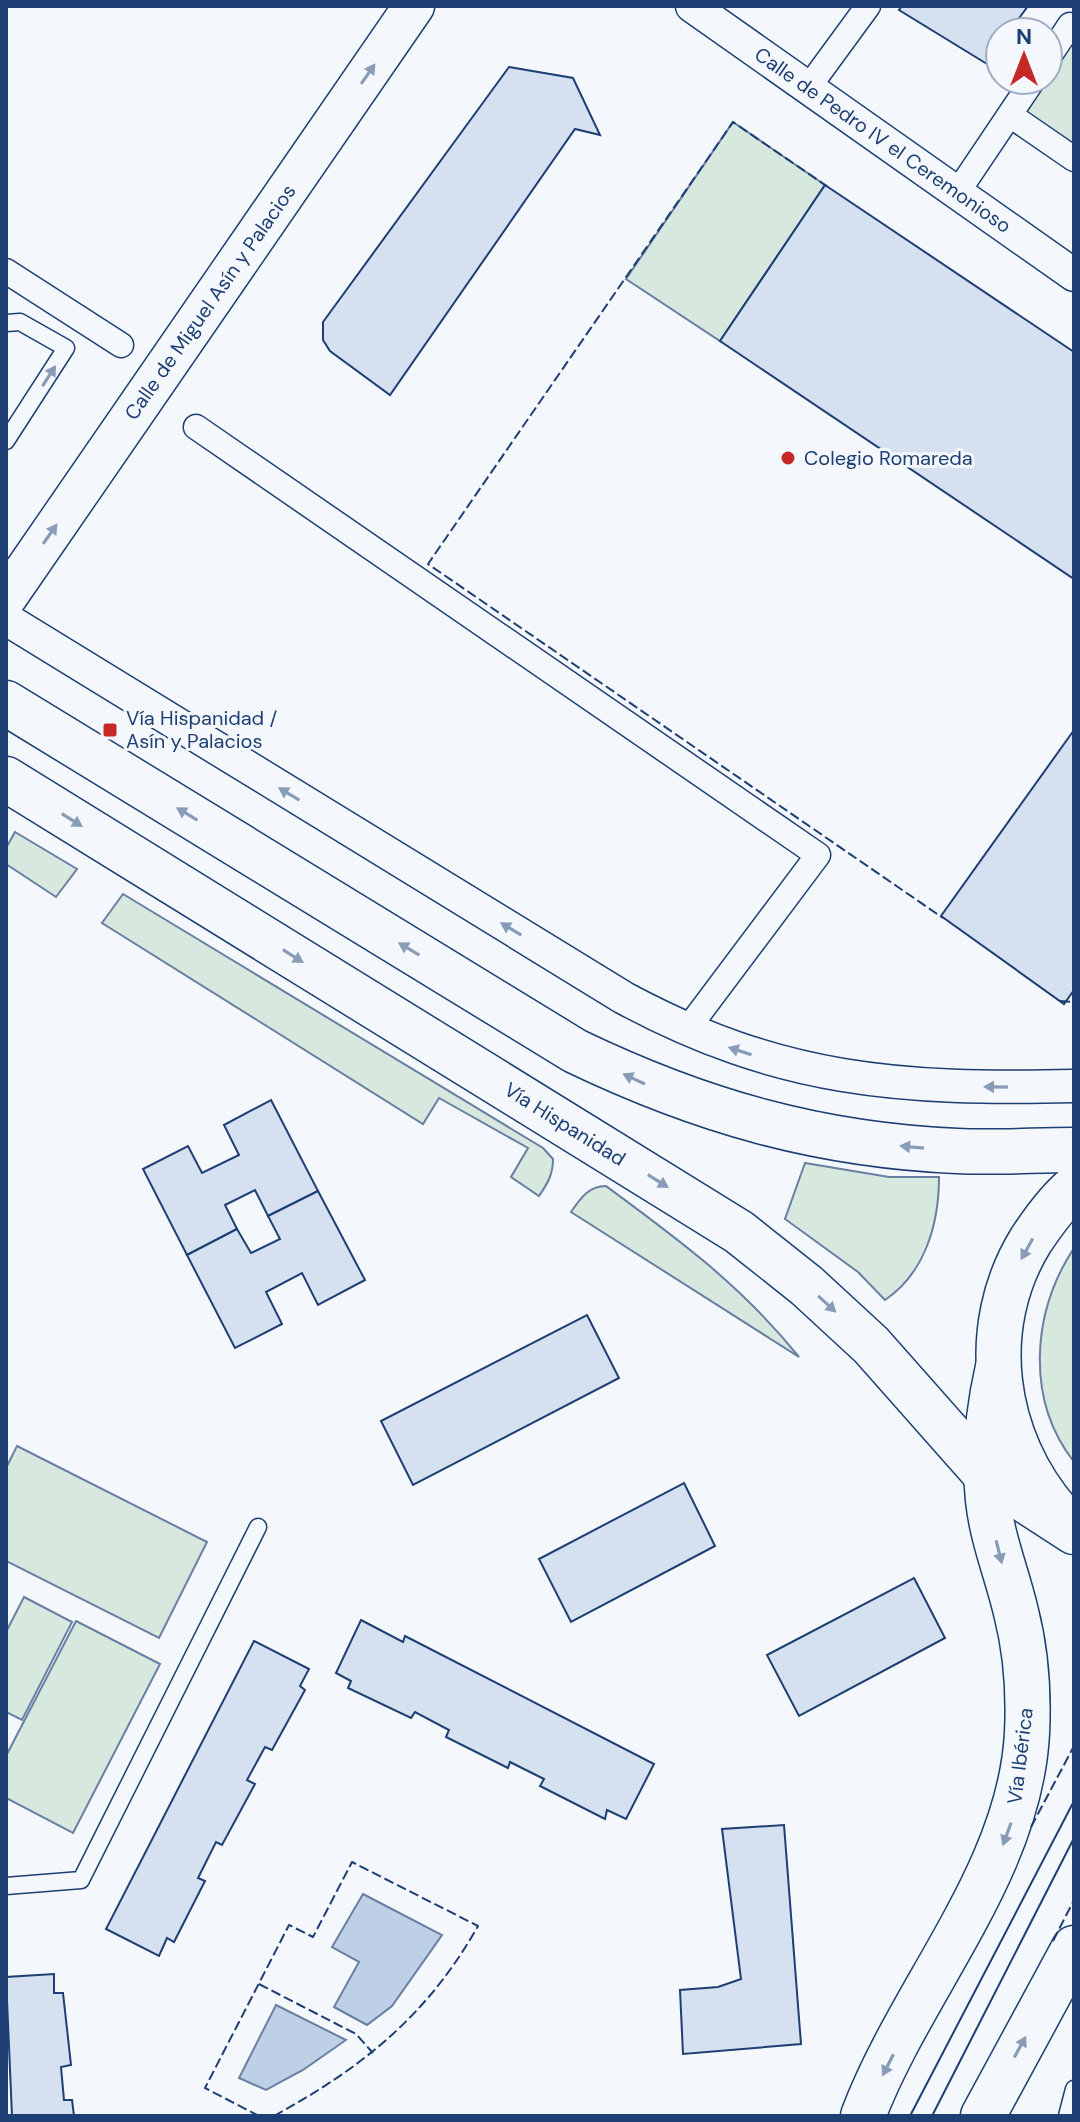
<svg xmlns="http://www.w3.org/2000/svg" width="1080" height="2122" viewBox="0 0 1080 2122" font-family="'DM Sans',sans-serif">
  <rect width="100%" height="100%" fill="#f4f7fb"/>
  <g fill="#d7e8df" stroke="#687fa3" stroke-width="2">
    <polygon points="1074,35 1074,150 1019,110 1037,80 1048,80 1048,62"/>
    <polygon points="733,122 825,185 720,341 626,279"/>
    <polygon points="15,832 77,869 56,897 6,864 6,848"/>
    <path d="M 123,894 L 543,1148 L 553,1159 C 553,1174 548,1183 539,1196 L 511,1177 L 528,1148 L 439,1098 L 423,1124 L 102,923 Z"/>
    <path d="M 805,1163 L 889,1177 L 939,1177 C 939,1224 925,1273 885,1300 L 858,1272 L 785,1219 Z"/>
    <path d="M 606,1186 C 678,1239 742,1286 799,1357 L 571,1212 C 580,1199 588,1186 606,1186 Z"/>
    <path d="M 1074,1248 L 1074,1462 C 1025,1399 1032,1312 1074,1248 Z"/>
    <polygon points="17,1446 207,1542 159,1638 6,1561 6,1468"/>
    <polygon points="24,1597 72,1622 22,1720 6,1712 6,1632"/>
    <polygon points="76,1621 160,1664 73,1833 6,1798 6,1756"/>
  </g>
  <g fill="#bed0e5" stroke="#687fa3" stroke-width="2">
    <polygon points="363,1894 442,1935 392,2006 367,2025 334,2007 359,1962 332,1947"/>
    <polygon points="276,2005 346,2040 303,2070 266,2090 239,2078"/>
  </g>
  <g fill="#d5e0f0" stroke="#1d3f73" stroke-width="2">
    <polygon points="902,6 1028,6 1009,32 1000,32 1000,45 987,64 899,10"/>
    <polygon points="509,67 573,78 600,135 575,129 390,395 330,351 323,340 323,322"/>
    <polygon points="825,185 1074,352 1074,579 720,341"/>
    <polygon points="1074,730 1074,990 1064,1004 941,916"/>
    <polygon points="271,1100 318,1191 268,1216 255,1190 225,1205 237,1229 187,1255 143,1169 188,1146 202,1173 239,1155 224,1125"/>
    <polygon points="318,1191 365,1280 318,1305 302,1273 266,1292 282,1324 235,1348 187,1255 237,1229 251,1253 280,1239 268,1216"/>
    <polygon points="587,1315 619,1378 413,1485 381,1421"/>
    <polygon points="684,1483 715,1546 571,1622 539,1559"/>
    <polygon points="914,1578 945,1638 799,1716 767,1655"/>
    <polygon points="361,1620 403,1642 405,1636 654,1764 626,1819 607,1810 605,1819 540,1786 544,1779 510,1762 508,1768 446,1737 449,1730 415,1712 411,1718 348,1688 351,1681 336,1673"/>
    <polygon points="254,1641 309,1669 300,1686 305,1690 272,1750 265,1747 247,1780 255,1784 222,1845 216,1842 198,1878 205,1881 174,1942 167,1938 159,1956 106,1929"/>
    <polygon points="784,1825 801,2044 683,2054 680,1990 718,1987 741,1979 722,1829"/>
    <polygon points="54,1974 54,1993 63,1993 71,2065 61,2067 64,2100 72,2100 74,2116 12,2116 6,1977"/>
  </g>
  <g fill="none" stroke-linecap="round" stroke-linejoin="round">
    <g stroke="#1d3f73" stroke-width="19">
      <g id="service">
        <polyline points="6,323 20,322 66,348 6,441"/>
        <polyline points="6,1886 81,1880 258,1527"/>
        <polyline points="1067,2116 1074,2089"/>
      </g>
    </g>
    <g stroke="#1d3f73" stroke-width="27">
      <g id="pedestrian">
        <polyline points="1048,58 1070,25 1074,28"/>
        <polyline points="808,88 868,6"/>
        <polyline points="1010,115 1074,159"/>
        <polyline points="957,193 1033,80"/>
        <polyline points="6,271 121,345"/>
        <polyline points="196,427 818,855 686,1031"/>
      </g>
    </g>
    <g stroke="#1d3f73" stroke-width="35">
      <g id="minor">
        <polyline points="692,6 1074,275"/>
        <path d="M 6,619 L 624,998 C 780,1082 901,1090 1074,1086"/>
      </g>
    </g>
    <g stroke="#1d3f73" stroke-width="43">
      <polyline id="tertiary" points="6,598 414,6"/>
    </g>
    <g stroke="#1d3f73" stroke-width="47">
      <g id="trunk">
        <path d="M 6,703 L 575,1051 C 700,1111 818,1145 957,1151 C 996,1153 1035,1150 1074,1150"/>
        <polyline points="6,779 739,1232 807,1286 871,1345 986,1475 1074,1532"/>
        <path d="M 1059,1514 C 993,1439 977,1327 1031,1240 C 1043,1222 1057,1202 1074,1188"/>
        <path d="M 863,2116 C 911,1989 1020,1872 1027,1733 C 1029,1692 1026,1651 1016,1612 C 1007,1574 992,1538 988,1500 C 983,1454 988,1411 998,1367"/>
        <polyline points="983,2116 1074,1948"/>
      </g>
    </g>
    <use href="#service" stroke="#f4f7fb" stroke-width="16"/>
    <use href="#pedestrian" stroke="#f4f7fb" stroke-width="24"/>
    <use href="#minor" stroke="#f4f7fb" stroke-width="32"/>
    <use href="#tertiary" stroke="#f4f7fb" stroke-width="40"/>
    <use href="#trunk" stroke="#f4f7fb" stroke-width="44"/>
    <g stroke="#1d3f73" stroke-width="2">
      <polyline points="910,2116 1074,1801"/>
      <polyline points="932,2116 1074,1838"/>
    </g>
    <g stroke="#1d3f73" stroke-width="2" stroke-dasharray="10 4" stroke-linecap="butt">
      <polyline points="828,187 733,122 428,564 943,918"/>
      <polyline points="1060,1001 1074,1002"/>
      <polyline points="1031,1827 1074,1746"/>
      <polyline points="1053,1941 1074,1900"/>
      <polyline points="259,1984 356,2034 373,2053"/>
      <path d="M 259,2116 L 205,2088 L 289,1925 L 313,1937 L 352,1862 L 478,1926 C 427,2016 363,2067 274,2116"/>
    </g>
  </g>
  <defs><path id="oneway-solid" d="M-6-.8H1V-3.2L6.5 0L1 3.2V.8H-6Z" transform="scale(2)"/></defs>
  <g fill="#889bb7">
    <use href="#oneway-solid" transform="translate(368 74) rotate(-55)"/>
    <use href="#oneway-solid" transform="translate(49 376) rotate(-57)"/>
    <use href="#oneway-solid" transform="translate(50 534) rotate(-55)"/>
    <use href="#oneway-solid" transform="translate(289 794) rotate(-149)"/>
    <use href="#oneway-solid" transform="translate(187 814) rotate(-149)"/>
    <use href="#oneway-solid" transform="translate(72 820) rotate(32)"/>
    <use href="#oneway-solid" transform="translate(511 929) rotate(-149)"/>
    <use href="#oneway-solid" transform="translate(409 949) rotate(-149)"/>
    <use href="#oneway-solid" transform="translate(293 956) rotate(32)"/>
    <use href="#oneway-solid" transform="translate(740 1051) rotate(-162)"/>
    <use href="#oneway-solid" transform="translate(634 1079) rotate(-155)"/>
    <use href="#oneway-solid" transform="translate(996 1087) rotate(-179)"/>
    <use href="#oneway-solid" transform="translate(912 1147) rotate(-175)"/>
    <use href="#oneway-solid" transform="translate(658 1181) rotate(32)"/>
    <use href="#oneway-solid" transform="translate(1027 1249) rotate(119)"/>
    <use href="#oneway-solid" transform="translate(827 1304) rotate(43)"/>
    <use href="#oneway-solid" transform="translate(999 1552) rotate(76)"/>
    <use href="#oneway-solid" transform="translate(1007 1834) rotate(110)"/>
    <use href="#oneway-solid" transform="translate(1020 2047) rotate(-61)"/>
    <use href="#oneway-solid" transform="translate(888 2065) rotate(117)"/>
  </g>
  <g fill="#c62828" stroke="#f4f7fb" stroke-width="3">
    <circle cx="788" cy="458" r="8"/>
    <rect x="102" y="722" width="16" height="16" rx="4"/>
  </g>
  <g text-anchor="middle" dominant-baseline="central" stroke-width="6" stroke-linejoin="round" paint-order="stroke">
    <g font-size="20" fill="#1d3f73" stroke="#f4f7fb">
      <text transform="translate(883 140) rotate(35)">Calle de Pedro IV el Ceremonioso</text>
      <text transform="translate(210 302) rotate(-55)">Calle de Miguel Asín y Palacios</text>
      <text transform="translate(565 1124) rotate(32)">Vía Hispanidad</text>
      <text transform="translate(1020 1756) rotate(-83)">Vía Ibérica</text>
    </g>
    <g font-size="20" fill="#1d3f73" stroke="#f4f7fb" text-anchor="start">
      <text x="804" y="458">Colegio Romareda</text>
      <text x="126" y="718">Vía Hispanidad /<tspan x="126" dy="23">Asín y Palacios</tspan></text>
    </g>
  </g>
  <rect width="1080" height="2122" fill="none" stroke="#1d3f73" stroke-width="16"/>
  <g transform="translate(1024 56)"><circle r="38" fill="#f4f7fb" stroke="#9eadc5" stroke-width="2"/>
  <path d="M0-6L14 30L0 20L-14 30Z" fill="#c62828"/>
  <text y="-12" font-size="22" font-weight="bold" text-anchor="middle" fill="#1d3f73">N</text>
  </g>
</svg>
